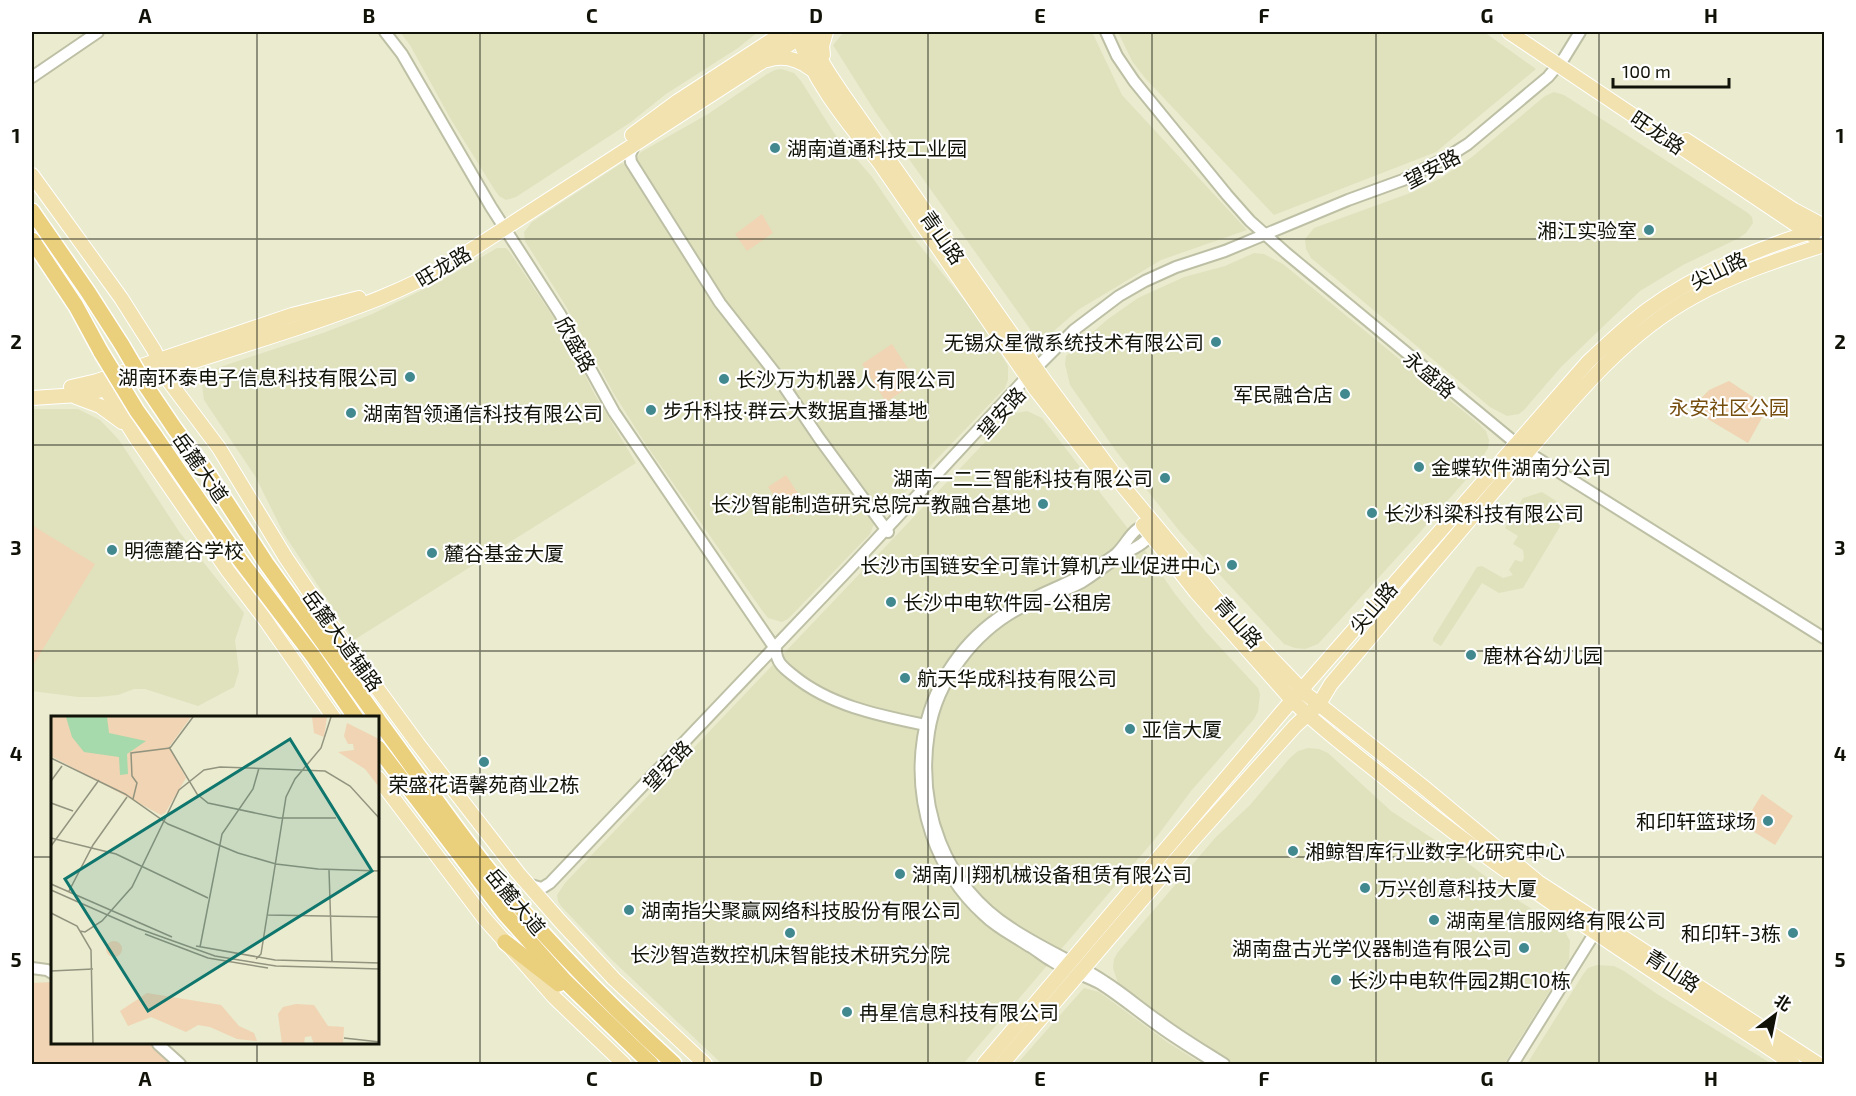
<svg xmlns="http://www.w3.org/2000/svg" width="1856" height="1096" viewBox="0 0 1856 1096" font-family="'Exo 2','Noto Sans SC',sans-serif">
  <rect width="100%" height="100%" fill="#eaebcf"/>
  <g fill="#e0e2be">
    <polygon points="400,32 758,32 738,48 666,94 631,122 516,197 506,200 499,196 494,189 450,118 410,45"/>
    <polygon points="844,32 1092,32 1122,95 1247,230 1161,260 1078,310 1040,343 874,110 833,45"/>
    <polygon points="1118,32 1484,32 1536,69 1436,152 1274,215 1145,78 1132,61"/>
    <polygon points="781,69 794,73 801,81 834,133 872,177 913,237 976,315 1008,366 1008,380 1005,388 885,513 880,512 723,301 636,159 641,152 708,114 767,74 775,70"/>
    <polygon points="1554,92 1564,95 1748,213 1752,217 1753,223 1746,233 1739,238 1683,265 1640,291 1561,367 1524,410 1519,414 1507,416 1490,407 1311,258 1306,249 1305,239 1314,228 1413,192 1441,178 1472,157 1545,96"/>
    <polygon points="622,163 626,165 714,307 770,376 813,442 874,524 870,534 788,619 782,622 768,618 761,609 645,443 614,394 567,308 525,241 524,232 532,222"/>
    <polygon points="497,248 506,248 509,251 562,330 595,395 636,463 354,640 284,534 255,476 204,400 202,385 210,372 217,368 323,333 370,315 441,281"/>
    <polygon points="1254,253 1264,254 1283,264 1479,424 1486,431 1489,440 1488,448 1477,467 1422,530 1318,644 1305,649 1295,648 1284,644 1181,533 1116,451 1070,385 1065,364 1066,356 1073,349 1108,319 1138,298 1184,277 1225,266"/>
    <polygon points="32,409 78,409 100,420 119,440 180,533 244,613 235,640 239,671 234,687 198,706 145,689 134,689 118,695 98,697 78,697 32,691"/>
    <polygon points="1027,411 1042,418 1147,553 1175,594 1206,632 1258,688 1260,694 1258,711 1254,719 1191,791 1155,839 963,1064 722,1064 610,958 561,906 558,901 557,895 565,883 1007,419 1011,414"/>
    <polygon points="1542,492 1570,510 1523,588 1499,593 1482,583 1441,646 1433,641 1433,638 1477,567 1482,566 1503,578 1513,575 1509,570 1515,560 1522,562 1524,558 1523,550 1513,544 1518,536 1505,528 1523,498"/>
    <polygon points="1308,748 1319,749 1328,753 1391,811 1453,852 1513,897 1564,930 1570,941 1569,960 1504,1064 1234,1064 1151,1009 1118,983 1113,968 1114,959 1118,952 1215,838 1250,805 1289,759 1298,751"/>
    <polygon points="1597,965 1614,966 1624,971 1657,994 1772,1064 1527,1064 1582,976 1588,968"/>
    <polygon points="1084,988 1099,992 1167,1042 1202,1064 1017,1064"/>
  </g>
  <g fill="#f0d4b3">
    <polygon points="762,214 773,233 747,251 735,234"/>
    <polygon points="892,344 917,382 886,402 862,364"/>
    <polygon points="1729,381 1768,407 1748,443 1691,409 1709,390"/>
    <polygon points="786,475 806,506 789,517 768,487"/>
    <polygon points="32,525 95,564 32,667"/>
    <polygon points="1762,794 1793,816 1775,845 1743,825"/>
    <polygon points="52,982 52,1044 158,1044 180,1064 32,1064 32,983"/>
  </g>
  <g fill="none" stroke-linecap="round" stroke-linejoin="round">
    <g stroke="#bec0a5" stroke-width="14">
      <g id="minor">
        <path d="M 385,32 L 402,54 L 491,207 L 560,314 L 614,412 L 776,650 C 776,663 785,669 794,676 C 832,707 883,716 930,726"/>
        <polyline points="1106,32 1117,56 1134,81 1227,195 1250,221 1286,253 1524,450 1824,638"/>
        <polyline points="32,77 98,32"/>
        <polyline points="635,144 630,155 631,162 720,303 775,373 819,438 888,532"/>
        <polyline points="527,884 542,888 550,883 850,568 1027,377 1074,330 1119,296 1145,281 1176,267 1225,251 1348,200 1403,180 1446,158 1468,144 1548,77 1564,58 1580,32"/>
        <polyline points="32,968 47,970 52,973"/>
        <polyline points="158,1044 180,1064"/>
        <path d="M 1217,1064 C 1197,1051 1176,1039 1156,1024 C 1138,1011 1120,996 1101,984 C 1085,975 1067,971 1052,961 C 1044,957 1037,950 1029,946 C 1014,936 997,928 984,915 C 935,871 913,803 923,738 C 931,690 958,646 998,618 C 1032,594 1072,585 1106,561 C 1109,559 1114,556 1117,553 C 1130,540 1132,525 1154,524 C 1150,544 1135,547 1120,556 C 1107,564 1095,574 1082,582 C 1062,593 1040,598 1020,608 C 975,632 937,680 929,732 C 917,808 944,885 1011,928 C 1041,948 1075,962 1105,982 C 1124,994 1141,1009 1160,1022 C 1180,1037 1202,1050 1224,1064"/>
        <polyline points="1513,1064 1599,926"/>
      </g>
    </g>
    <g stroke="#fff" stroke-width="16">
      <g id="major">
        <path d="M 797,32 C 812,81 847,122 879,162 L 1036,390 L 1096,466"/>
        <path d="M 813,32 C 814,55 829,73 842,93 L 1047,384 L 1122,485 L 1230,615 L 1306,694 L 1421,785 L 1538,882 L 1818,1064"/>
        <polyline points="1509,32 1813,236"/>
        <polyline points="823,55 822,46 826,32"/>
        <path d="M 767,60 C 783,55 798,59 811,69"/>
        <polyline points="632,135 678,101 784,32"/>
        <polyline points="1686,140 1794,210 1824,226"/>
        <polyline points="32,175 121,298 154,350 168,380 219,448 286,558 346,646 418,744 518,873 560,921 614,979 705,1064"/>
        <polyline points="101,382 136,438 228,571 264,618 334,718"/>
        <polyline points="71,387 97,381 292,315 359,298"/>
        <polyline points="76,397 100,406 122,422"/>
        <path d="M 32,398 L 78,395 L 103,390 C 168,369 234,349 300,327 C 352,309 403,292 451,263 L 805,34"/>
        <path d="M 1143,525 L 1196,592 L 1292,700 C 1322,730 1357,755 1390,782 C 1517,886 1657,973 1793,1064"/>
        <polyline points="378,778 484,918 555,998 624,1064"/>
        <path d="M 984,1064 L 1282,712 L 1588,362 C 1607,344 1626,326 1647,310 C 1699,272 1763,246 1824,228"/>
        <path d="M 1002,1064 L 1192,841 L 1295,726 L 1319,704 L 1331,684 C 1394,610 1456,535 1519,462 C 1571,401 1622,336 1693,297 C 1734,274 1780,259 1824,245"/>
      </g>
    </g>
    <g stroke="#fff" stroke-width="18">
      <g id="highway">
        <polyline points="32,211 88,292 122,345"/>
        <polyline points="32,240 76,306 101,352"/>
        <polyline points="175,429 205,469 266,563 377,718"/>
        <polyline points="155,436 240,560 313,656 356,718"/>
        <polyline points="329,622 346,666"/>
        <path d="M 378,720 C 419,775 457,832 500,884 C 554,949 613,1008 674,1064"/>
        <polyline points="378,748 505,914 565,981 651,1064"/>
        <polyline points="505,942 559,984"/>
      </g>
    </g>
    <use href="#minor" stroke="#fff" stroke-width="10"/>
    <use href="#major" stroke="#f2e2b0" stroke-width="14"/>
    <use href="#highway" stroke="#eacf7c" stroke-width="15"/>
    <g stroke="#fff" stroke-width="18" stroke-linecap="butt">
      <g id="highway-bridge">
        <polyline points="122,345 146,386 175,429"/>
        <polyline points="101,352 137,411 155,436"/>
      </g>
    </g>
    <use href="#highway-bridge" stroke="#eacf7c" stroke-width="15"/>
  </g>
  <path fill="none" stroke="#111208" stroke-width="1.5" stroke-opacity="0.55" d="M 257,32 L 257,718M 480,32 L 480,1064M 704,32 L 704,1064M 928,32 L 928,1064M 1152,32 L 1152,1064M 1376,32 L 1376,1064M 1599,32 L 1599,1064M 32,239 L 1824,239M 32,445 L 1824,445M 32,651 L 1824,651M 32,857 L 52,857M 378,857 L 1824,857M 257,1044 L 257,1064"/>
  <g fill="#41898f" stroke="#fff" stroke-width="2">
    <circle cx="775" cy="148" r="6"/>
    <circle cx="1649" cy="230" r="6"/>
    <circle cx="1216" cy="342" r="6"/>
    <circle cx="410" cy="377" r="6"/>
    <circle cx="724" cy="379" r="6"/>
    <circle cx="1345" cy="394" r="6"/>
    <circle cx="651" cy="410" r="6"/>
    <circle cx="351" cy="413" r="6"/>
    <circle cx="1419" cy="467" r="6"/>
    <circle cx="1165" cy="478" r="6"/>
    <circle cx="1043" cy="504" r="6"/>
    <circle cx="1372" cy="513" r="6"/>
    <circle cx="112" cy="550" r="6"/>
    <circle cx="432" cy="553" r="6"/>
    <circle cx="1232" cy="565" r="6"/>
    <circle cx="891" cy="602" r="6"/>
    <circle cx="1471" cy="655" r="6"/>
    <circle cx="905" cy="678" r="6"/>
    <circle cx="1130" cy="729" r="6"/>
    <circle cx="484" cy="762" r="6"/>
    <circle cx="1768" cy="821" r="6"/>
    <circle cx="1293" cy="851" r="6"/>
    <circle cx="900" cy="874" r="6"/>
    <circle cx="1365" cy="888" r="6"/>
    <circle cx="629" cy="910" r="6"/>
    <circle cx="1434" cy="920" r="6"/>
    <circle cx="790" cy="933" r="6"/>
    <circle cx="1793" cy="933" r="6"/>
    <circle cx="1524" cy="948" r="6"/>
    <circle cx="1336" cy="980" r="6"/>
    <circle cx="847" cy="1012" r="6"/>
  </g>
  <g text-anchor="middle" dominant-baseline="central" stroke-width="4.5" stroke-linejoin="round" paint-order="stroke">
    <g font-size="20" fill="#111208" stroke="#fff">
      <text transform="translate(1658 132) rotate(34)">旺龙路</text>
      <text transform="translate(1432 168) rotate(-28)">望安路</text>
      <text transform="translate(943 237) rotate(55)">青山路</text>
      <text transform="translate(443 266) rotate(-31)">旺龙路</text>
      <text transform="translate(1718 270) rotate(-26)">尖山路</text>
      <text transform="translate(576 344) rotate(61)">欣盛路</text>
      <text transform="translate(1430 374) rotate(40)">永盛路</text>
      <text transform="translate(1001 412) rotate(-48)">望安路</text>
      <text transform="translate(201 467) rotate(55)">岳麓大道</text>
      <text transform="translate(1373 607) rotate(-49)">尖山路</text>
      <text transform="translate(1239 622) rotate(48)">青山路</text>
      <text transform="translate(343 640) rotate(54)">岳麓大道辅路</text>
      <text transform="translate(667 765) rotate(-47)">望安路</text>
      <text transform="translate(516 901) rotate(50)">岳麓大道</text>
      <text transform="translate(1673 970) rotate(33)">青山路</text>
    </g>
    <g font-size="20" fill="#111208" stroke="#fff" text-anchor="start">
      <text x="787" y="148">湖南道通科技工业园</text>
      <text x="1637" y="230" text-anchor="end">湘江实验室</text>
      <text x="1204" y="342" text-anchor="end">无锡众星微系统技术有限公司</text>
      <text x="398" y="377" text-anchor="end">湖南环泰电子信息科技有限公司</text>
      <text x="736" y="379">长沙万为机器人有限公司</text>
      <text x="1333" y="394" text-anchor="end">军民融合店</text>
      <text x="663" y="410">步升科技·群云大数据直播基地</text>
      <text x="363" y="413">湖南智领通信科技有限公司</text>
      <text x="1431" y="467">金蝶软件湖南分公司</text>
      <text x="1153" y="478" text-anchor="end">湖南一二三智能科技有限公司</text>
      <text x="1031" y="504" text-anchor="end">长沙智能制造研究总院产教融合基地</text>
      <text x="1384" y="513">长沙科梁科技有限公司</text>
      <text x="124" y="550">明德麓谷学校</text>
      <text x="444" y="553">麓谷基金大厦</text>
      <text x="1220" y="565" text-anchor="end">长沙市国链安全可靠计算机产业促进中心</text>
      <text x="903" y="602">长沙中电软件园-公租房</text>
      <text x="1483" y="655">鹿林谷幼儿园</text>
      <text x="917" y="678">航天华成科技有限公司</text>
      <text x="1142" y="729">亚信大厦</text>
      <text x="484" y="784" text-anchor="middle">荣盛花语馨苑商业2栋</text>
      <text x="1756" y="821" text-anchor="end">和印轩篮球场</text>
      <text x="1305" y="851">湘鲸智库行业数字化研究中心</text>
      <text x="912" y="874">湖南川翔机械设备租赁有限公司</text>
      <text x="1377" y="888">万兴创意科技大厦</text>
      <text x="641" y="910">湖南指尖聚赢网络科技股份有限公司</text>
      <text x="1446" y="920">湖南星信服网络有限公司</text>
      <text x="1781" y="933" text-anchor="end">和印轩-3栋</text>
      <text x="1512" y="948" text-anchor="end">湖南盘古光学仪器制造有限公司</text>
      <text x="790" y="954" text-anchor="middle">长沙智造数控机床智能技术研究分院</text>
      <text x="1348" y="980">长沙中电软件园2期C10栋</text>
      <text x="859" y="1012">冉星信息科技有限公司</text>
    </g>
    <g font-size="20" fill="#754e0e" stroke="#fff">
      <text x="1729" y="407">永安社区公园</text>
    </g>
  </g>
  <g transform="translate(51 716)">
    <rect width="328" height="328" fill="#eaebcf"/>
    <path d="M 0,1 L 140,1 L 118,31 L 135,62 L 114,97 L 110,99 L 0,40 ZM 261,1 L 276,1 L 273,21 L 263,17 ZM 296,7 L 328,23 L 328,71 L 314,53 L 287,36 L 303,34 L 302,28 L 297,28 L 293,20 ZM55 233a8 8 0 1 1 16 0a8 8 0 1 1-16 0ZM 96,277 L 170,289 L 188,310 L 203,317 L 206,325 L 186,323 L 159,311 L 147,309 L 135,316 L 100,301 L 77,310 L 69,295 ZM 245,288 L 263,289 L 277,310 L 293,311 L 292,328 L 263,328 L 260,320 L 254,321 L 253,328 L 231,328 L 227,298 L 232,291 Z" fill="#f0d4b3"/>
    <path d="M 15,1 L 56,1 L 58,17 L 95,25 L 76,38 L 77,58 L 69,59 L 68,41 L 33,36 L 21,21 Z" fill="#a6d9ab"/>
    <path fill="none" stroke="#93947f" stroke-width="1.5" d="M 118,31 L 146,78 L 157,87 L 228,102 L 285,102M 0,42 L 74,78 L 117,108 L 187,137 L 225,148 L 267,153 L 329,155M 0,65 L 11,50M 82,83 L 86,67 L 81,60 L 80,37 L 119,32 L 142,1M 0,87 L 22,95M 0,122 L 65,138 L 157,182M 0,130 L 48,64M 278,154 L 281,246M 0,168 L 121,221M 0,174 L 86,212 L 164,240 L 225,250 L 329,253M 18,175 L 42,129 L 76,81M 0,197 L 26,210 L 40,234 L 42,328M 217,199 L 329,201M 29,215 L 34,216 L 51,205 L 81,171 L 128,74 L 153,54 L 169,51 L 274,55 L 299,70 L 329,103M 94,218 L 157,242 L 217,252M 145,230 L 224,244 L 329,247M 149,231 L 171,118 L 202,73 L 208,52M 205,243 L 210,238 L 235,81 L 244,63 L 270,32 L 280,1M 0,255 L 42,253M 293,322 L 329,326"/>
    <path fill="#0f766e" fill-opacity="0.15" stroke="#0f766e" stroke-width="3" d="M 239,23 L 321,155 L 97,295 L 14,163 Z"/>
    <rect width="328" height="328" fill="none" stroke="#111208" stroke-width="3"/>
  </g>
  <rect width="1856" height="1096" fill="none" stroke="#ffffff" stroke-width="66"/>
  <g transform="translate(1775 1015) rotate(32)" stroke="#ffffff" stroke-width="4.5" paint-order="stroke">
  <path d="M0-4.5L10 22L0 15L-10 22Z" fill="#111208"/>
  <text y="-9" font-size="16" font-weight="bold" text-anchor="middle" fill="#111208">北</text>
  </g>
  <path d="M1613 78v9h116v-9" fill="none" stroke="#111208" stroke-width="3"/>
  <text x="1622" y="78" font-size="18" fill="#111208" stroke="#ffffff" stroke-width="4.5" paint-order="stroke">100 m</text>
  <rect x="33" y="33" width="1790" height="1030" fill="none" stroke="#111208" stroke-width="2"/>
  <g font-size="20" text-anchor="middle" font-weight="bold" fill="#111208">
    <text x="145" y="23">A</text>
    <text x="369" y="23">B</text>
    <text x="592" y="23">C</text>
    <text x="816" y="23">D</text>
    <text x="1040" y="23">E</text>
    <text x="1264" y="23">F</text>
    <text x="1487" y="23">G</text>
    <text x="1711" y="23">H</text>
    <text x="16" y="143">1</text>
    <text x="1840" y="143">1</text>
    <text x="16" y="349">2</text>
    <text x="1840" y="349">2</text>
    <text x="16" y="555">3</text>
    <text x="1840" y="555">3</text>
    <text x="16" y="761">4</text>
    <text x="1840" y="761">4</text>
    <text x="16" y="967">5</text>
    <text x="1840" y="967">5</text>
    <text x="145" y="1086">A</text>
    <text x="369" y="1086">B</text>
    <text x="592" y="1086">C</text>
    <text x="816" y="1086">D</text>
    <text x="1040" y="1086">E</text>
    <text x="1264" y="1086">F</text>
    <text x="1487" y="1086">G</text>
    <text x="1711" y="1086">H</text>
  </g>
</svg>
